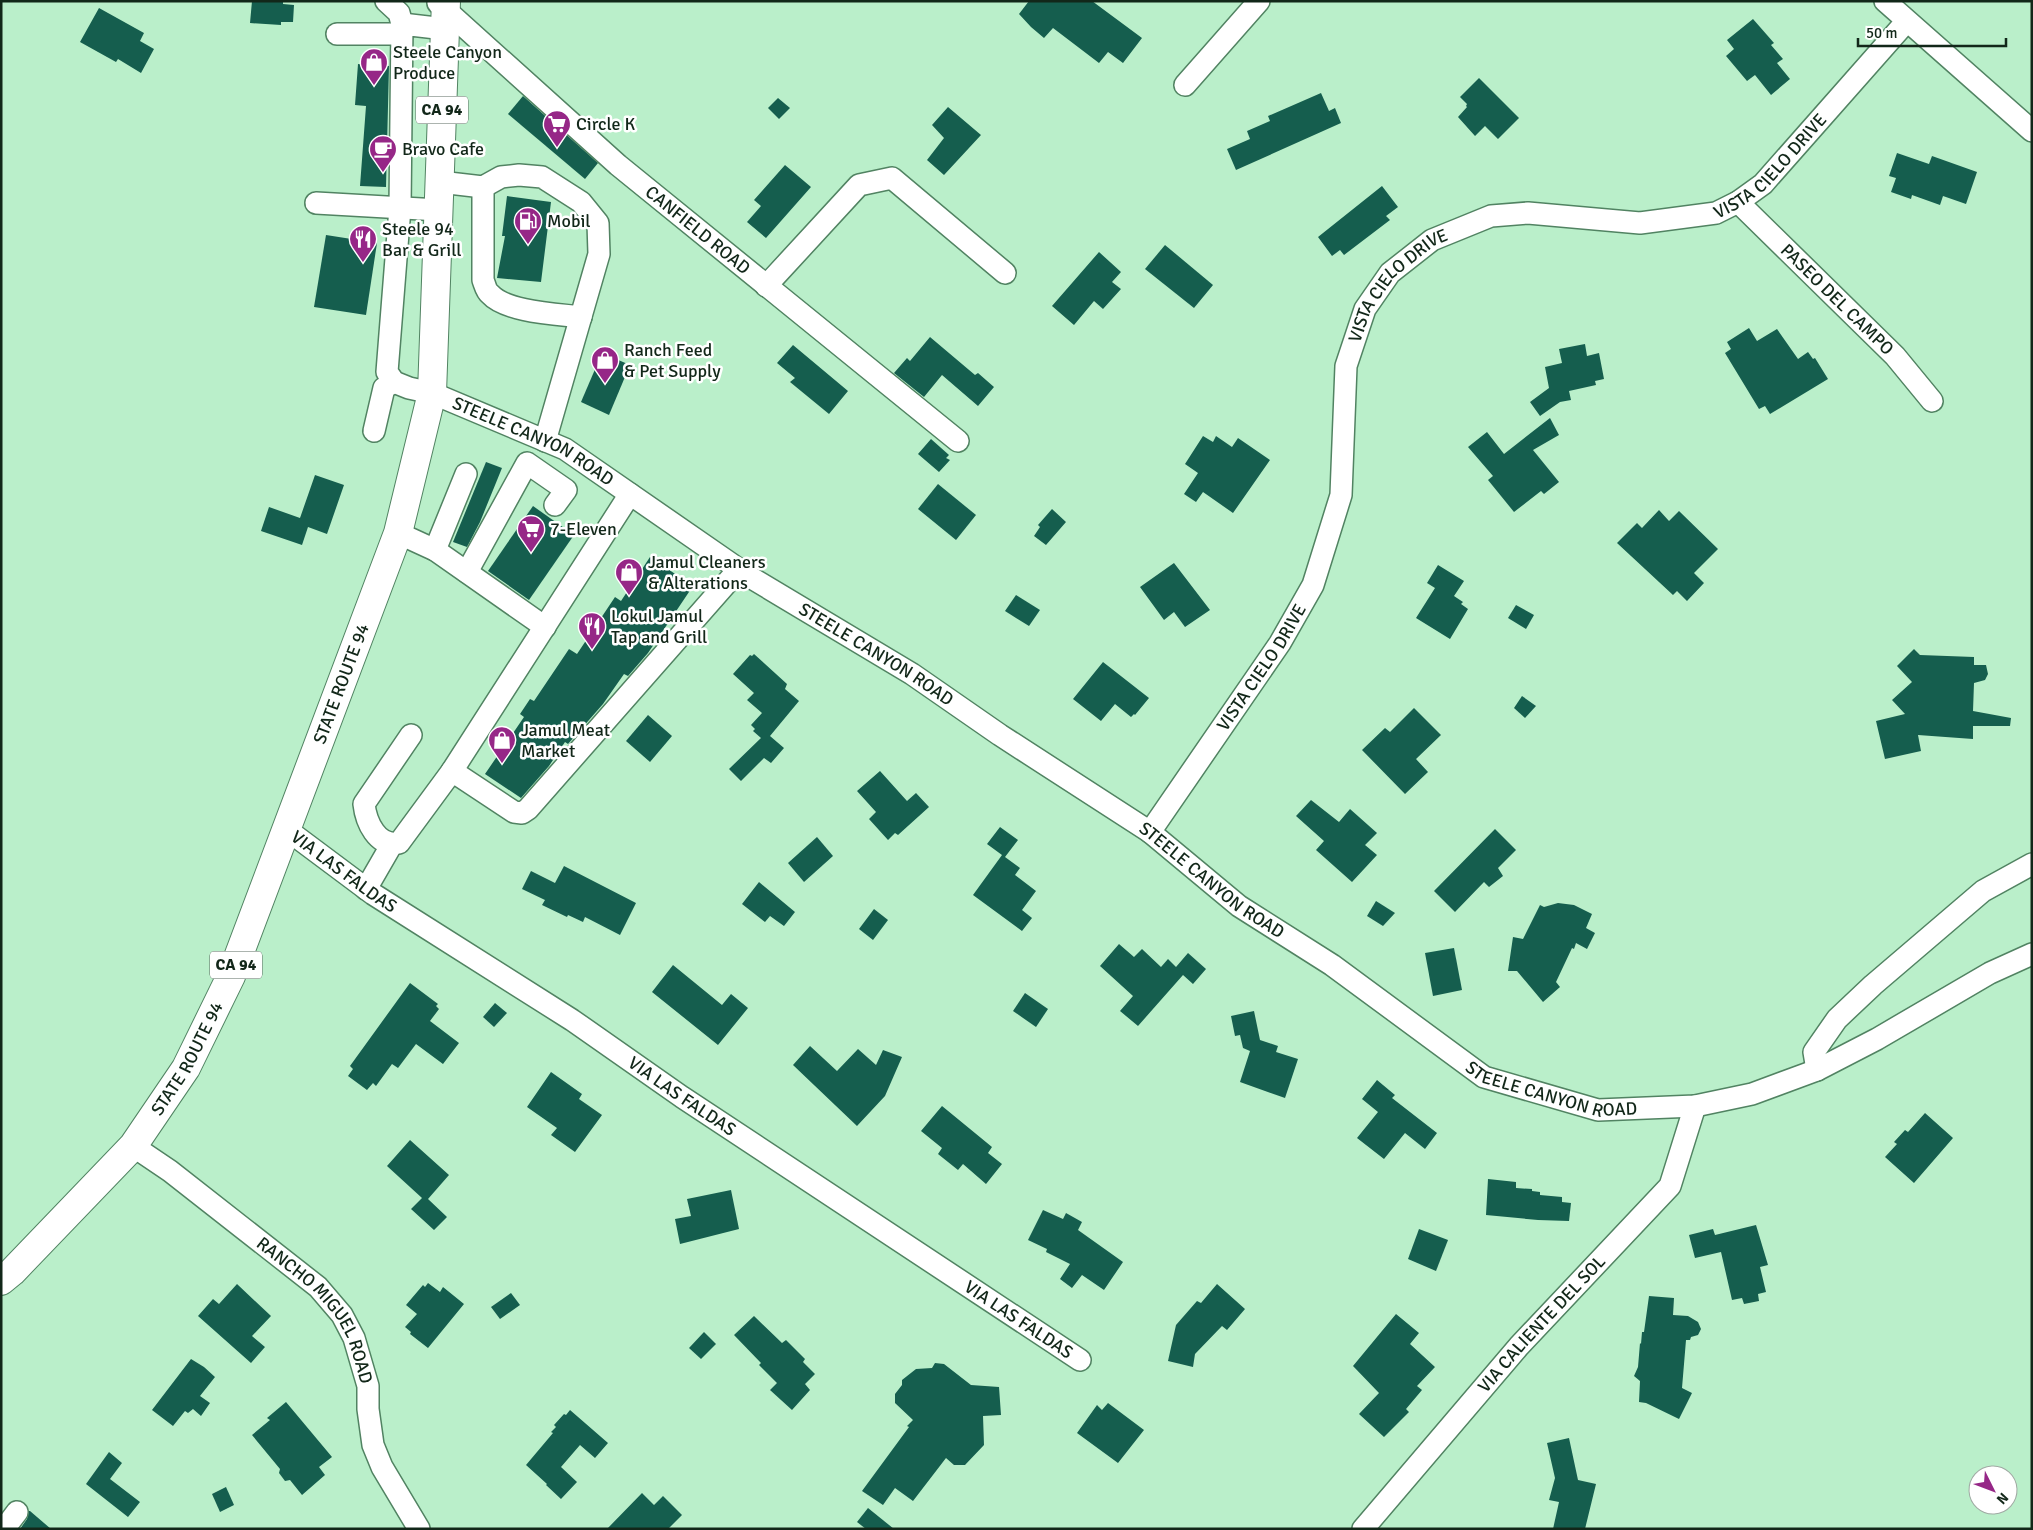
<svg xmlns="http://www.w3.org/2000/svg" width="2033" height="1530" viewBox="0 0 2033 1530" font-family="Signika,sans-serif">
  <rect width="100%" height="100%" fill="#baefca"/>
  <g fill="#155e4e">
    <polygon points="252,1 283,1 283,4 294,5 293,22 281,22 281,25 250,23"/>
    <polygon points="1029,1 1092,1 1142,38 1123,63 1108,52 1099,63 1053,28 1044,38 1031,27 1019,14"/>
    <polygon points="99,8 144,33 140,41 154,49 141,73 118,59 116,62 80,42"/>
    <polygon points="1753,19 1774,43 1771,45 1783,59 1777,63 1790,79 1771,95 1755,75 1747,81 1726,56 1734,49 1727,40"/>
    <polygon points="358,64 389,66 386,187 360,186 366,106 355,105"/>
    <polygon points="1479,78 1519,118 1498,139 1485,126 1475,136 1458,117 1467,107 1466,106 1467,104 1460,97"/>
    <polygon points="1321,93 1329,111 1335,108 1341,123 1236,170 1227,149 1250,139 1247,131 1270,121 1268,116"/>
    <polygon points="523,96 598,163 585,179 508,114"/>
    <polygon points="778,98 790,108 779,119 768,108"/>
    <polygon points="948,107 981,135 944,175 927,160 944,138 932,125"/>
    <polygon points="1897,153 1929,164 1932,156 1977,172 1966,204 1943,196 1940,205 1912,195 1911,199 1891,192 1896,178 1889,176"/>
    <polygon points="785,165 811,187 766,238 747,222 761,206 754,200"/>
    <polygon points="1382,186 1398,207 1386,216 1390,220 1344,255 1340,250 1332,256 1318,237"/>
    <polygon points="507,196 551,202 541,282 497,278 505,236 502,236"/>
    <polygon points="326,235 377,243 366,315 314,307"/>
    <polygon points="1165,245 1213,285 1194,308 1145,269"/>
    <polygon points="1099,252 1121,272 1112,282 1121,289 1103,309 1094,301 1074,325 1052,306"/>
    <polygon points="1749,328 1757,341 1777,329 1798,359 1808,352 1813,359 1815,358 1828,379 1770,414 1765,406 1759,409 1725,353 1731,349 1727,342"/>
    <polygon points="930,337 975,375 978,373 994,387 978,406 942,375 924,397 894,373 907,358 910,361"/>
    <polygon points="1585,344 1587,356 1599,353 1604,379 1595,381 1596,385 1569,391 1571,400 1560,402 1540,416 1530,402 1549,388 1545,367 1562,363 1559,349"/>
    <polygon points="793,345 848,391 829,414 790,382 795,378 777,363"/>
    <polygon points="602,353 630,365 609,415 581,402"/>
    <polygon points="1550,418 1559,435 1533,450 1559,482 1544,494 1541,491 1514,512 1488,480 1493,476 1468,447 1487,432 1504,454"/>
    <polygon points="1203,436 1213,442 1216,436 1232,447 1238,438 1270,460 1233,513 1203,492 1196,502 1184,494 1198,473 1185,464"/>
    <polygon points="931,439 949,455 946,458 950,460 939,472 918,454"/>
    <polygon points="486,462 502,468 480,522 467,547 453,542"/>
    <polygon points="315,475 344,485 327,534 308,527 302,545 261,531 269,507 300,518"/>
    <polygon points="938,484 976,515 956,540 918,509"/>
    <polygon points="533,506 574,535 529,600 488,571"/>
    <polygon points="1052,509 1066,522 1046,545 1034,536 1040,527 1038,525"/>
    <polygon points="1659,510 1669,521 1679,511 1718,549 1694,573 1704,583 1687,601 1677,591 1673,595 1617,543 1637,523 1642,528"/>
    <polygon points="650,557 693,586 648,653 628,676 624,674 603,704 568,744 565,742 549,766 521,798 485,774 524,717 520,714 530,699 534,701 569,649 577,654 615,597 621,601"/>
    <polygon points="1174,563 1210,610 1185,627 1174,612 1164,620 1140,587"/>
    <polygon points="1438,565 1464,581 1454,596 1463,602 1461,604 1468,609 1450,639 1416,618 1435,588 1427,583"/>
    <polygon points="1016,595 1040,610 1029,626 1005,611"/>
    <polygon points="1516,605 1534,615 1526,629 1508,618"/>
    <polygon points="1914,649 1920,655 1974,657 1974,665 1986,665 1988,674 1985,680 1974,683 1973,711 2011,718 2010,726 1973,726 1973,739 1918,735 1921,751 1885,759 1876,721 1905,714 1892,700 1912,682 1897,666"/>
    <polygon points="754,654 787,684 785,689 799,701 770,736 784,748 771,763 764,758 741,781 729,769 761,738 753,731 755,729 751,725 762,713 747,700 754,693 733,674 750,655 752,656"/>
    <polygon points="1103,662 1149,698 1135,715 1134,714 1131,717 1115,704 1101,721 1073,699"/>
    <polygon points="1522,696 1536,706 1525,718 1514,708"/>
    <polygon points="1414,708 1441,735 1416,759 1428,772 1405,794 1362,750 1385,728 1390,732"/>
    <polygon points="648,715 672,736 650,762 626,741"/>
    <polygon points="880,771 907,801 916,793 929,807 898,835 895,833 888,840 869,819 876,812 857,791"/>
    <polygon points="1311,800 1339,822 1350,809 1377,833 1365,845 1377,855 1352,882 1316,850 1324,841 1296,816"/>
    <polygon points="1000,827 1018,840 1005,857 1020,868 1015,875 1036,891 1022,910 1032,918 1022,931 973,895 1002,855 987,844"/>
    <polygon points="1495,829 1516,850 1498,868 1503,876 1489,887 1484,882 1455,912 1434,891"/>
    <polygon points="817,837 833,856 804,882 788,863"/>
    <polygon points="564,866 636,903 620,935 585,917 583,922 568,915 567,917 542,905 545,900 522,889 531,871 555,883"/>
    <polygon points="759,882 795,912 784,926 770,916 765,922 742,904"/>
    <polygon points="1376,901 1395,913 1383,926 1367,916"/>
    <polygon points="1558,903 1574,905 1592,914 1586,928 1595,933 1587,949 1576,943 1574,949 1572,948 1556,982 1560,987 1543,1002 1517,971 1508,971 1513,937 1523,939 1540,905 1544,907"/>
    <polygon points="874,909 888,920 873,940 859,929"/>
    <polygon points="1119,944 1134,957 1142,949 1161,967 1168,959 1176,967 1188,953 1206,969 1193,984 1183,975 1138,1026 1120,1011 1133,996 1100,966"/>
    <polygon points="1454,948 1462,990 1433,996 1425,953"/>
    <polygon points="673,965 722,1005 731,994 748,1008 718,1045 652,992"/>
    <polygon points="410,983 438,1004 436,1006 439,1009 430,1021 459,1043 443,1064 416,1044 398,1068 392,1064 376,1086 373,1083 367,1090 348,1076 353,1069 350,1066"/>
    <polygon points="1025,993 1048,1009 1036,1027 1013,1011"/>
    <polygon points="495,1003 507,1013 494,1027 483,1017"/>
    <polygon points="1254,1011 1260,1040 1278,1046 1276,1052 1298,1059 1285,1098 1240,1082 1250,1051 1243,1048 1240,1035 1235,1036 1231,1016"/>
    <polygon points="810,1046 837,1071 858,1049 876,1065 883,1050 902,1057 885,1096 857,1126 793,1065"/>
    <polygon points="551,1072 582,1094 579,1099 602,1115 575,1152 551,1135 557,1128 527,1107"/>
    <polygon points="1377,1080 1395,1095 1392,1098 1437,1133 1425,1149 1405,1133 1384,1159 1357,1138 1378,1112 1362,1099"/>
    <polygon points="942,1106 992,1147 988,1153 1002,1164 986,1184 963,1164 958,1170 938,1154 942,1148 921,1131"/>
    <polygon points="1925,1113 1953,1138 1914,1183 1885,1157 1897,1144 1894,1142 1905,1130 1908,1132"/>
    <polygon points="410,1140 449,1175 428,1199 447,1217 434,1230 411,1209 422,1198 387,1166"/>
    <polygon points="1488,1179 1516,1182 1516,1188 1532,1189 1532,1191 1540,1192 1540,1195 1562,1197 1562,1202 1571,1203 1569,1221 1538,1220 1486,1215"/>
    <polygon points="731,1190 739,1229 680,1244 675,1219 691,1216 687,1199"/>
    <polygon points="1043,1210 1063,1219 1066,1213 1082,1222 1078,1230 1123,1262 1104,1290 1082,1275 1072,1288 1060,1279 1070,1264 1046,1252 1047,1249 1028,1240"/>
    <polygon points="1756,1225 1768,1265 1760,1267 1766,1292 1758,1294 1759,1301 1744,1304 1742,1298 1732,1300 1721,1252 1695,1258 1689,1235 1713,1229 1715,1235"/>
    <polygon points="1419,1229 1448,1240 1436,1271 1408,1259"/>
    <polygon points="428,1283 440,1292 443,1287 464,1304 428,1348 410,1334 411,1332 405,1327 417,1314 406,1305 423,1285 425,1287"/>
    <polygon points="237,1284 271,1316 252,1336 265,1347 251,1363 198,1316 213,1299 219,1304"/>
    <polygon points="1217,1284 1245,1309 1227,1330 1222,1326 1195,1354 1193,1367 1168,1361 1176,1325 1197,1301 1201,1303"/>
    <polygon points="511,1293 520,1305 500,1319 491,1307"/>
    <polygon points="1649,1296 1674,1298 1673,1315 1688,1316 1698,1322 1701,1329 1698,1335 1691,1337 1690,1340 1686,1340 1682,1388 1692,1393 1679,1419 1646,1403 1639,1402 1640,1381 1634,1376 1638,1367 1640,1343 1641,1344 1642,1332 1644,1332"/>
    <polygon points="1396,1314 1419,1333 1410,1344 1435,1367 1417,1386 1422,1390 1406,1409 1409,1412 1384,1437 1359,1414 1379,1393 1353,1366"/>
    <polygon points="754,1316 782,1343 786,1340 805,1359 803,1362 815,1374 805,1384 810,1390 792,1410 770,1390 777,1383 759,1365 761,1363 734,1335"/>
    <polygon points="704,1332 716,1344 701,1359 689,1348"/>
    <polygon points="191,1359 204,1367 215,1377 200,1396 210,1403 201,1416 193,1409 188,1413 185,1411 173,1426 152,1410"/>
    <polygon points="935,1363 944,1364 971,1385 999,1387 1001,1415 983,1416 984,1445 965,1465 954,1465 946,1458 913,1501 895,1488 883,1505 862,1491 909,1427 907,1426 913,1420 895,1403 895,1394 902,1385 902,1380 916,1369 932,1368"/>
    <polygon points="286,1402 332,1457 319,1467 325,1475 302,1495 290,1480 285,1481 279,1473 280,1469 252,1435 270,1420 267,1418"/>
    <polygon points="1108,1403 1144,1430 1118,1463 1077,1433 1097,1405 1102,1410"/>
    <polygon points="570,1410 608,1443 595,1458 580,1445 561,1467 577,1482 561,1499 546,1485 547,1484 526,1465 553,1433 551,1432 556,1427 554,1425 564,1414 566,1415"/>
    <polygon points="1569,1438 1578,1480 1596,1484 1585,1529 1553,1529 1559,1502 1549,1500 1555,1478 1547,1443"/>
    <polygon points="109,1452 122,1463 110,1479 140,1502 128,1517 86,1484"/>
    <polygon points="226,1487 234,1505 220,1512 212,1494"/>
    <polygon points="642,1493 654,1505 663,1496 682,1515 668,1529 607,1529"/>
    <polygon points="868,1508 894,1529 866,1529 857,1522"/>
    <polygon points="29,1511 30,1511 51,1529 20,1529 27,1519"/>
  </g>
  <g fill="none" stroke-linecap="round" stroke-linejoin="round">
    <g stroke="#518362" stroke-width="24">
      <g id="minor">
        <polyline points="386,1 399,13 402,24"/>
        <polyline points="1885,1 2032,131"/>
        <path id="s1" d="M 438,3 L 618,165 L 958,441"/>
        <path id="s2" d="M 445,29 L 402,24 L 400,208 L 387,372 L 394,382 L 409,388 L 432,393 L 565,449 L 750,577 L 912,674 L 1000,735 L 1150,832 L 1239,906 L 1332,965 L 1484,1077 L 1598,1110 L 1695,1106 L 1752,1094 L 1817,1070 L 1877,1039 L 1990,973 L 2032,954"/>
        <polyline points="337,34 402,34"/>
        <polyline points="1185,85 1259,1"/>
        <polyline points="440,182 483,187 501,177 519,175 542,177 581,202 598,223 599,254 545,441"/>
        <path d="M 483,187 L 483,280 C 485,285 486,291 490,294 C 506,312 557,314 581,317"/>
        <path id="s3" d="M 1738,202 L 1895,356 L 1932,401"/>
        <polyline points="316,203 439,210"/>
        <polyline points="766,286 859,185 892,178 1005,273"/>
        <polyline points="374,431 384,388 394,382"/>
        <polyline points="398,533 435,550 545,627"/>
        <polyline points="435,550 466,474"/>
        <polyline points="467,572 527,463 566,490 555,505"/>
        <path d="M 411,735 L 364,804 C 366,822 377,847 399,843 L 452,771 L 514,812 L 522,813 L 528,809 L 739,569"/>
        <polyline points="452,771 630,494"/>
        <path id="s4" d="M 286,829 L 373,894 L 572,1020 L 682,1097 L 1080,1360"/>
        <path id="s5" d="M 1150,832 L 1280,643 L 1313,585 L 1341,495 L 1346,366 L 1365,309 L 1390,273 L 1432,240 L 1491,216 L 1528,213 L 1640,223 L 1716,213 L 1738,202 L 1763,184 L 1906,22"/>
        <polyline points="366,889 392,844"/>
        <polyline points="1817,1070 1814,1052 1837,1019 1873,985 1983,891 2032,864"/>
        <path id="s6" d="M 133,1146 L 170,1171 L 318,1287 L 342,1315 L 354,1338 L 368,1386 L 368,1409 L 373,1445 L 382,1467 L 419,1529"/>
        <polyline points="4,1529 17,1512"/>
        <path id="s7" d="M 1363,1529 L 1519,1346 L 1670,1186 L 1695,1106"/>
      </g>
    </g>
    <g stroke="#518362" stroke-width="30">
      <g id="highway">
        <path id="s8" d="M 1,1281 L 12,1272 L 133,1146 L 186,1068 L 231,976 L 398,533 L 432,393 L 446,1"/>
      </g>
    </g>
    <use href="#minor" stroke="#fff" stroke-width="21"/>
    <use href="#highway" stroke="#fff" stroke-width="28"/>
  </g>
  <defs>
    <g id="shop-pin" transform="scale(1.4375)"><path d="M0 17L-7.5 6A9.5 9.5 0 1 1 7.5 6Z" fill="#962787" stroke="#fff"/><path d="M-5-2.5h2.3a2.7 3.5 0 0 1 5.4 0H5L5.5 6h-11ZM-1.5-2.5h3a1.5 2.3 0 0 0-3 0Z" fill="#fff"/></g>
    <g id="supermarket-pin" transform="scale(1.4375)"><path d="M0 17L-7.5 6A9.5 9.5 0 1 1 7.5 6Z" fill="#962787" stroke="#fff"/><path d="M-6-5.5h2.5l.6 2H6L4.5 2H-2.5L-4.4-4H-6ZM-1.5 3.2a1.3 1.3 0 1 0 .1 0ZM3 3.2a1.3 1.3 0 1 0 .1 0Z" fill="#fff"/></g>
    <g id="cafe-pin" transform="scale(1.4375)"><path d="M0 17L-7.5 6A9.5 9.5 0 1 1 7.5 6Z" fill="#962787" stroke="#fff"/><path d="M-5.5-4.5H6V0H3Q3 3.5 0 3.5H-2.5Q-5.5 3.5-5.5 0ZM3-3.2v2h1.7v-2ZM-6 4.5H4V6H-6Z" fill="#fff"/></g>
    <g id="fuel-pin" transform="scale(1.4375)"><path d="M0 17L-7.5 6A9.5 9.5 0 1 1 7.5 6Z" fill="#962787" stroke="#fff"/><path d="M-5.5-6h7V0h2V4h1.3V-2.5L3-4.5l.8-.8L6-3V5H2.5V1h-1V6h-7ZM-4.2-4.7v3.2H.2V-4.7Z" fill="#fff"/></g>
    <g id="restaurant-pin" transform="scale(1.4375)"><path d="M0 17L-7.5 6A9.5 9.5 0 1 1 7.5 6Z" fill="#962787" stroke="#fff"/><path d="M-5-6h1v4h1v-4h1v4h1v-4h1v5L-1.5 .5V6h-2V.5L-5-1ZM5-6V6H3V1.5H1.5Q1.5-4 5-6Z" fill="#fff"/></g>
  </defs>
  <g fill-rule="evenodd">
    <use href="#shop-pin" x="374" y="62"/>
    <use href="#supermarket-pin" x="557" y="124"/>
    <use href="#cafe-pin" x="383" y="149"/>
    <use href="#fuel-pin" x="528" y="221"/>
    <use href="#restaurant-pin" x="363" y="239"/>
    <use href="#shop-pin" x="605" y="360"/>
    <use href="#supermarket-pin" x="531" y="529"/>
    <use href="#shop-pin" x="629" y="572"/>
    <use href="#restaurant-pin" x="592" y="626"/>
    <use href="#shop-pin" x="502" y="740"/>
  </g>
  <g text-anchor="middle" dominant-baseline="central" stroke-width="5" stroke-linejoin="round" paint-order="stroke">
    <g fill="#fff" stroke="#59685e" stroke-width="1">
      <rect x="416" y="96.5" width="52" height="27" rx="4"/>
      <rect x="210" y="951.5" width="52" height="27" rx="4"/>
    </g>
    <g font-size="16" font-weight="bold" fill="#122719">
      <text x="442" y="110">CA 94</text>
      <text x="236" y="965">CA 94</text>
    </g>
    <g font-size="18" fill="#122719" stroke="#fff" text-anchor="start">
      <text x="393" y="52">Steele Canyon<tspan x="393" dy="21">Produce</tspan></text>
      <text x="576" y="124">Circle K</text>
      <text x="402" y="149">Bravo Cafe</text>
      <text x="547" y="221">Mobil</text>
      <text x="382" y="229">Steele 94<tspan x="382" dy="21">Bar &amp; Grill</tspan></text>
      <text x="624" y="350">Ranch Feed<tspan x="624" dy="21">&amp; Pet Supply</tspan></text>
      <text x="550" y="529">7-Eleven</text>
      <text x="648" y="562">Jamul Cleaners<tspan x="648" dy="21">&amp; Alterations</tspan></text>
      <text x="611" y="616">Lokul Jamul<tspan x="611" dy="21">Tap and Grill</tspan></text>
      <text x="521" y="730">Jamul Meat<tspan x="521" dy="21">Market</tspan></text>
    </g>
    <g font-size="18" fill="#122719" stroke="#fff">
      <text stroke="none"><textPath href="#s5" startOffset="1039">VISTA CIELO DRIVE</textPath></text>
      <text stroke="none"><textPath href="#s1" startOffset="345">CANFIELD ROAD</textPath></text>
      <text stroke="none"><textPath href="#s5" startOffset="619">VISTA CIELO DRIVE</textPath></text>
      <text stroke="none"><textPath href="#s3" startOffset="139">PASEO DEL CAMPO</textPath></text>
      <text stroke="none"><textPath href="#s2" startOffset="556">STEELE CANYON ROAD</textPath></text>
      <text stroke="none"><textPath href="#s2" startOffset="961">STEELE CANYON ROAD</textPath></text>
      <text stroke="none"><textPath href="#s5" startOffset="199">VISTA CIELO DRIVE</textPath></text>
      <text stroke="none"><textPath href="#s8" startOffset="698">STATE ROUTE 94</textPath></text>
      <text stroke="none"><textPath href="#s4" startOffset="72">VIA LAS FALDAS</textPath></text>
      <text stroke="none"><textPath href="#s2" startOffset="1366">STEELE CANYON ROAD</textPath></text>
      <text stroke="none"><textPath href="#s8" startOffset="292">STATE ROUTE 94</textPath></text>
      <text stroke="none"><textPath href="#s2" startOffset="1771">STEELE CANYON ROAD</textPath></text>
      <text stroke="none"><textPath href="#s4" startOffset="478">VIA LAS FALDAS</textPath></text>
      <text stroke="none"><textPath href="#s6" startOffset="250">RANCHO MIGUEL ROAD</textPath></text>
      <text stroke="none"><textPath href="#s4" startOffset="882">VIA LAS FALDAS</textPath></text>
      <text stroke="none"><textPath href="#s7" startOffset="272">VIA CALIENTE DEL SOL</textPath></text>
    </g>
  </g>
  <rect width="2033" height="1530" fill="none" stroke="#122719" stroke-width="5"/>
  <g transform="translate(1993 1490) rotate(132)"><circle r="24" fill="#ffffff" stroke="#a0a9a3"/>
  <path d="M0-4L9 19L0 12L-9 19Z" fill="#962787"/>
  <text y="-8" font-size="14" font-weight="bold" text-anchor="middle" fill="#122719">N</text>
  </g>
  <path d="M1858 38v8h148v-8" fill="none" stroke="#122719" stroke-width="2.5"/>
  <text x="1866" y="38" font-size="15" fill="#122719" stroke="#ffffff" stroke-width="4" paint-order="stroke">50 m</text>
</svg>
